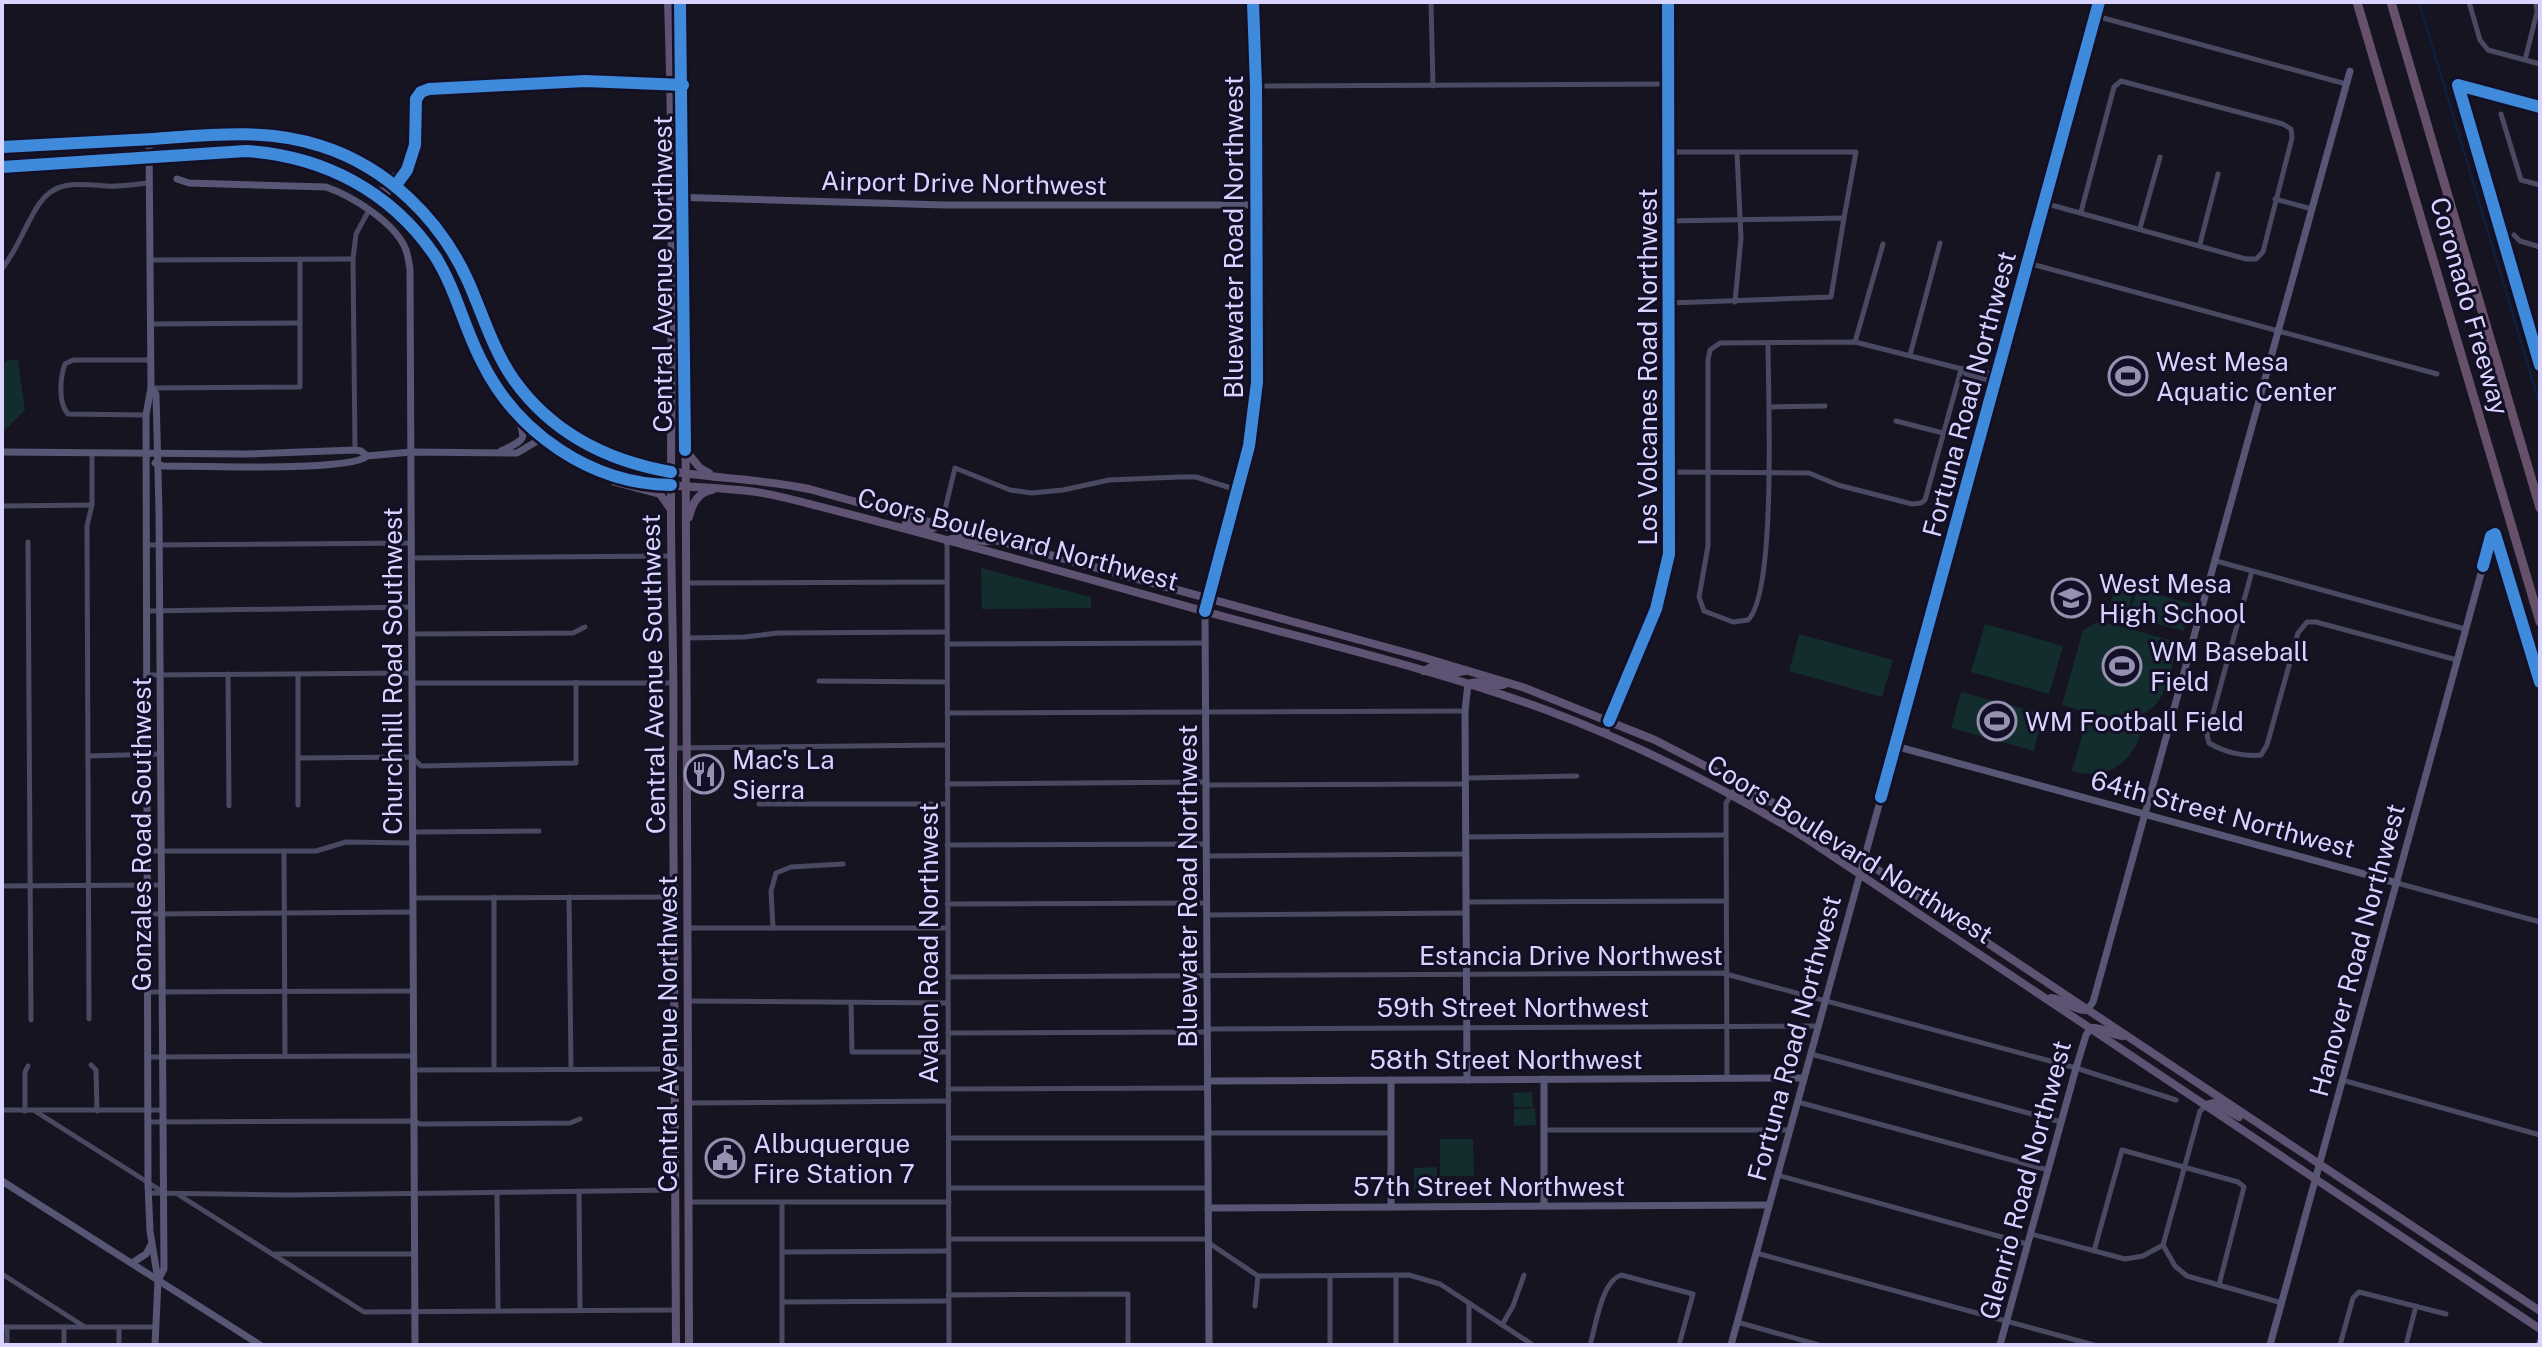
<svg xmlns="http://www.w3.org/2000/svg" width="2542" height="1347" viewBox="0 0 2542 1347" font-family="'Public Sans',sans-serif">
  <rect width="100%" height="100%" fill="#161421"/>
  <g fill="#132c2d">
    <polygon points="8,360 18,360 25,410 2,433 2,364"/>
    <polygon points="981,568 1091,597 1091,608 982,609"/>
    <polygon points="2116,584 2134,589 2128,613 2109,608"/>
    <polygon points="2137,589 2192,604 2184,631 2129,616"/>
    <path d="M 2100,621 L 2178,642 C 2173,658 2171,676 2164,691 C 2146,734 2094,714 2062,705 L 2083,630 Z"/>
    <polygon points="1985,624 2063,646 2049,694 1971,672"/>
    <polygon points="1799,634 1893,660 1882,697 1789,671"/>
    <polygon points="1961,692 2043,714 2034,751 1951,728"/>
    <path d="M 2091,717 L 2121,727 L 2123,723 L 2142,729 C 2134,762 2107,782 2072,771 L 2087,719 Z"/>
    <polygon points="1532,1092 1533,1107 1514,1107 1513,1093"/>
    <polygon points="1535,1108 1536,1125 1514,1126 1514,1109"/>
    <polygon points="1440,1139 1473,1139 1474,1176 1440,1176"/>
    <polygon points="1437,1167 1437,1192 1414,1192 1414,1168"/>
  </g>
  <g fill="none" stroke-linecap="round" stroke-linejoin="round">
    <polyline stroke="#0d2144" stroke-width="2" points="2419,2 2540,405"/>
    <g stroke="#4a4962" stroke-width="5">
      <polyline points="1431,2 1433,86"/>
      <polyline points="2469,2 2480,40 2488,50 2540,64"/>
      <polyline points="2096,16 2346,84"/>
      <polyline points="2525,60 2537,12 2536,4"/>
      <polyline points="1256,86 1667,84"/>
      <polyline points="2501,114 2521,180 2540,185"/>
      <polyline points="1669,152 1856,152 1844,218"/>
      <polyline points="384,178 398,174 408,165"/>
      <polyline points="395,186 407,170 415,145 416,99 421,92 429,89 585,81 682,85"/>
      <polyline points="2275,199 2312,209"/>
      <polyline points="2044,203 2246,259 2256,259 2263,252 2292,138 2291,129 2283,124 2121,81 2114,87 2081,212"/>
      <polyline points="1669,221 1844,218 1831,297 1670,303"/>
      <polyline points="2140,228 2160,157"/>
      <polyline points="2514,235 2520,241 2540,247"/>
      <polyline points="2200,244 2218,174"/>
      <polyline points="151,260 353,259"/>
      <polyline points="2028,263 2437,374"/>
      <path d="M 2,269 C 19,247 25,225 39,204 C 56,179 80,184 106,186 C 120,187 135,184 149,183"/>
      <polyline points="1735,302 1741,238 1737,153"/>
      <polyline points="151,324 299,323"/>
      <polyline points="1855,342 1883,244"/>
      <path d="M 1768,343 C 1768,390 1777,592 1748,620 L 1733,622 L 1704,611 L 1699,597 L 1708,546 L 1708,360 L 1710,350 L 1720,343 L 1855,342 L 1962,369 L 1966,374 L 1995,382"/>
      <polyline points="1910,355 1940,243"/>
      <polyline points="1962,369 1967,367 1997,375"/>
      <polyline points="152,388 300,387 300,259"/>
      <polyline points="1769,407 1825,406"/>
      <path d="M 146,415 L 68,414 C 58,403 60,378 65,364 L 73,360 L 151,360"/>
      <polyline points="1896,421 1943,433"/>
      <polyline points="355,450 353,259 356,234 369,210"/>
      <polyline points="1671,472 1809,473 1838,485 1912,504 1921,503 1925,500 1961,370"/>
      <polyline points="2,506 92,505"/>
      <polyline points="941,526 955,468 1010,490 1032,493 1063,490 1109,480 1179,477 1196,477 1237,490"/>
      <polyline points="947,541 949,1345"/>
      <polyline points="28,542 31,1020"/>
      <polyline points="146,545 412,543"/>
      <polyline points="412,558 671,556"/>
      <polyline points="2216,561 2465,629"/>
      <path d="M 2252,571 L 2207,735 L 2209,743 C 2224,752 2244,757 2261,755 L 2267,745 L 2298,633 L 2307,622 L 2316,622 L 2457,660"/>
      <polyline points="686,583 946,582"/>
      <polyline points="147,611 412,607"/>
      <polyline points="412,634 573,633 585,627"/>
      <polyline points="686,638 744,637 778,633 946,632"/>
      <polyline points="947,644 1206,643"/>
      <polyline points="228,674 229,806"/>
      <polyline points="298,674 298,805"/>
      <polyline points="146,675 412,673"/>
      <polyline points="819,681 946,682"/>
      <polyline points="412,683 675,683"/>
      <polyline points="947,713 1465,711"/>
      <polyline points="673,748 946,745"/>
      <polyline points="88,756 160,754"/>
      <polyline points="298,758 412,757 421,766 576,763 576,682"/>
      <polyline points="1466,778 1577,776"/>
      <polyline points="947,784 1206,782"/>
      <polyline points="1206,785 1465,784"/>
      <polyline points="759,804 947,804"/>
      <polyline points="413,832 539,831"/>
      <polyline points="1466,837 1725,835"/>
      <polyline points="947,845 1206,844"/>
      <polyline points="147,851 316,851 346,842 412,843"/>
      <polyline points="284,851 285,1056"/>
      <polyline points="1207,856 1466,854"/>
      <polyline points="2397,883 2540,922"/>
      <polyline points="2,886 161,885"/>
      <polyline points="569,897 571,1068"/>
      <polyline points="414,898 675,897"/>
      <polyline points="1466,902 1726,901"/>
      <polyline points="947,904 1206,903"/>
      <polyline points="148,914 413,912"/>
      <polyline points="1207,915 1466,913"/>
      <polyline points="688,928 947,928"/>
      <polyline points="773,928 771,891 776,873 791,867 843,864"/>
      <polyline points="948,977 1722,973 2076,1068 2176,1100"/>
      <polyline points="148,992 413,991"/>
      <polyline points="688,1001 947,1003"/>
      <polyline points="851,1003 852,1052 948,1052"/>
      <polyline points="89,1019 87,526 92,505 92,453"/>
      <polyline points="1207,1029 1818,1026"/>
      <polyline points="948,1033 1207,1032"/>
      <polyline points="1811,1054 2061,1122"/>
      <polyline points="148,1057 413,1056"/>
      <polyline points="91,1065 96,1070 97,1111"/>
      <polyline points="494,1068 494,897"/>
      <polyline points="414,1070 688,1069"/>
      <polyline points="1727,1078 1726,803 1732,794"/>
      <polyline points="2342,1080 2540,1135"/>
      <polyline points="948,1089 1207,1088"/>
      <polyline points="1798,1102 2048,1170"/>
      <polyline points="688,1103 949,1101"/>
      <polyline points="2,1110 163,1110"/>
      <polyline points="25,1111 25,1072 28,1066"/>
      <polyline points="35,1111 163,1192"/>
      <polyline points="148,1122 414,1121 420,1124 570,1123 580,1119"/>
      <polyline points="1544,1130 1790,1130"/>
      <polyline points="1208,1133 1391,1133"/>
      <polyline points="949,1138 1208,1138"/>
      <polyline points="1777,1175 2027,1244"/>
      <polyline points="949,1188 1208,1188"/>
      <polyline points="579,1191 580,1309"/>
      <polyline points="497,1192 498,1310"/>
      <polyline points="149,1193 288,1195 675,1190"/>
      <polyline points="179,1195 364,1312 675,1310"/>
      <polyline points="689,1202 949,1202"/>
      <polyline points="782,1203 782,1345"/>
      <polyline points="2031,1234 2125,1259 2143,1256 2163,1245"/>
      <polyline points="949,1239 1208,1239"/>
      <polyline points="1209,1243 1258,1276 1409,1275 1440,1284 1533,1345"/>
      <polyline points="2163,1245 2200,1111 2206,1106"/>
      <polyline points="2163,1245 2175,1266 2187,1276 2282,1303"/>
      <polyline points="2094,1251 2122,1150 2238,1182 2244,1187 2219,1285"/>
      <polyline points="782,1252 948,1251"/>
      <polyline points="1756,1253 2094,1345"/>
      <polyline points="275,1254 414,1254"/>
      <polyline points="2,1274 85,1327"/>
      <polyline points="1396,1275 1396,1345"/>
      <polyline points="1330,1276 1330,1345"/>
      <polyline points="948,1295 1128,1294 1128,1345"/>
      <polyline points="782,1302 948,1301"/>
      <polyline points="1255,1306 1258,1276"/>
      <polyline points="1737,1322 1819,1345"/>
      <polyline points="1502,1325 1513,1306 1524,1275"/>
      <polyline points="2,1327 155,1327"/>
      <polyline points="7,1327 7,1345"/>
      <polyline points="64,1345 64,1327"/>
      <polyline points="119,1345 119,1328"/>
      <polyline points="1469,1345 1469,1303"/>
      <path d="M 1590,1345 C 1596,1326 1601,1282 1621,1275 L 1693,1294 L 1679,1345"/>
      <polyline points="2340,1345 2353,1298 2359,1292 2446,1314"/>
      <polyline points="2406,1345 2416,1306"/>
    </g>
    <g stroke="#575674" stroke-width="7">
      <polyline points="149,139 151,388 146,415 148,1184 150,1231 158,1280 155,1345"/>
      <path d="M 177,179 L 189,183 L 326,187 C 352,196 396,223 406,250 C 408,256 409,263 410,269 L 415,1345"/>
      <polyline points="671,197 945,205 1257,205"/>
      <polyline points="151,388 156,394 159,512 164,1269 158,1280"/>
      <path d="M 501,451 C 527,438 526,442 517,414"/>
      <polyline points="2,452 246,454 355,450 361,451 367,456"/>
      <path d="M 155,463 L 163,466 C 195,466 351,472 367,456 L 411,452 L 517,453 L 539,440 L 547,441"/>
      <polyline points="1605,733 1656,609 1669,554 1668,2"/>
      <polyline points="1895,746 2397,883"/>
      <polyline points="2088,1009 2093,1002 2350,71"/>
      <polyline points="1544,1079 1544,1206"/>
      <polyline points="1391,1080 1391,1207"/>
      <polyline points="1467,1080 1465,711 1468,684"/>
      <polyline points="1208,1081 1804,1078"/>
      <polyline points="2,1181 260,1345"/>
      <polyline points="1208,1208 1769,1205"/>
      <polyline points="132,1263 146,1254 151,1245"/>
      <polyline points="1209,1345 1205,611 1249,446 1257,382 1256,86 1253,2"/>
      <polyline points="1731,1345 2099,2"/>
      <polyline points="2000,1345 2076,1068 2086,1035 2091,1028"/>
      <polyline points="2270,1345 2483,566"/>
      <polyline points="2539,1345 2540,1342"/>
    </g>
    <g stroke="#5e5373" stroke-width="8">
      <path d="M 668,2 C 674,172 671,343 671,513 C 671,596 675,679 673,762 L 676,1345"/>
      <polyline points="680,2 685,277 689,1345"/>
      <path d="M 2,147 C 52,144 103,142 153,139 C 189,136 226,131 262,134 C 351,141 427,197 465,276 C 476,298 483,321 493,343 C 511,384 542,418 580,442 C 643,481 737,473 809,489 L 1422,657 L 1525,688 L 1655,740 L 1748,788 L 1815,828 L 2540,1311"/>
      <path d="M 2,167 L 246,151 C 324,156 396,192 438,262 C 455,290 463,322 477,351 C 500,403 546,453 601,472 C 661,493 726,482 786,498 C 927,533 1067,573 1207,612 C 1321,643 1438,670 1549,711 C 1639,745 1722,787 1804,837 L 2540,1329"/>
      <polyline points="372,190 387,192 395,186"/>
      <polyline points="685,450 700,468 709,473"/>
      <polyline points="615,482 660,494 669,507"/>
      <path d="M 689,517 C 692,504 698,492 712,490"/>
      <polyline points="906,523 930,529 939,526"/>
      <path d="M 947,541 C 961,533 976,543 991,541"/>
      <polyline points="1424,671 1431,667 1453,673 1465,671"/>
      <path d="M 1468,684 C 1483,678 1494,690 1508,683"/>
      <polyline points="1734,793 1741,792 1762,803 1769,801"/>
      <path d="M 2051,998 C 2064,999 2072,1010 2086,1010"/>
      <path d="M 2091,1028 C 2104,1027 2110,1035 2123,1036"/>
      <polyline points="2206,1105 2214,1103 2239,1117"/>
    </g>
    <g stroke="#67516a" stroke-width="9">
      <polyline points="2357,2 2540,622"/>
      <polyline points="2391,2 2540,508"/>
    </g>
    <g stroke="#130f26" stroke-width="17">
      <g id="cycleway">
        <polyline points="680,2 685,450"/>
        <polyline points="2540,107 2458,85 2540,365"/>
        <path d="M 2,147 C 52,144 103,142 153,139 C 210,135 265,128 321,146 C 387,167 440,219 468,281 C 483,315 493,350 514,380 C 552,433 608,461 671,472"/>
        <path d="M 2,167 L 246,151 C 323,156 391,191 435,256 C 456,289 464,328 482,362 C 517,433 591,484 671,485"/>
        <polyline points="399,181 407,170 415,145 416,99 421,92 429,89 585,81 683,85"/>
        <polyline points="2483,566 2491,536 2495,534 2540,682"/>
        <polyline points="1205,611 1249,446 1257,382 1256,86 1253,2"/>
        <polyline points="1609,721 1656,609 1669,554 1668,2"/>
        <polyline points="1881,797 2099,2"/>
      </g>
    </g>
    <use href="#cycleway" stroke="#408adc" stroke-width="12"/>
  </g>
  <defs>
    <g id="stadium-ring" transform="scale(2)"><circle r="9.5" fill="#130f26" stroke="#9591b1" stroke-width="1.5"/><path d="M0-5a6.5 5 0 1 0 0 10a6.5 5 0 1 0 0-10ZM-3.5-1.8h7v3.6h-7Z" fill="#9591b1"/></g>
    <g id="school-ring" transform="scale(2)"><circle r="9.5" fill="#130f26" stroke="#9591b1" stroke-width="1.5"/><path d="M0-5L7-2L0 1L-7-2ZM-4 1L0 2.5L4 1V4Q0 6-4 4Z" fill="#9591b1"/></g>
    <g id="restaurant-ring" transform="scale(2)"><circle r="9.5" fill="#130f26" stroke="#9591b1" stroke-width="1.5"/><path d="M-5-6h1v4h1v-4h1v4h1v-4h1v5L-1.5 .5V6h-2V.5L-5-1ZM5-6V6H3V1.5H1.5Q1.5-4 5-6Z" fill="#9591b1"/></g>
    <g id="civic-ring" transform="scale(2)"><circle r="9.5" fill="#130f26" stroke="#9591b1" stroke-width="1.5"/><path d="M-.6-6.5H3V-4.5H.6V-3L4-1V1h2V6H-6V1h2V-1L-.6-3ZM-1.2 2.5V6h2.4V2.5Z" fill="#9591b1"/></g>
  </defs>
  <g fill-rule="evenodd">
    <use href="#stadium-ring" x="2128" y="376"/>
    <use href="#school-ring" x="2071" y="598"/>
    <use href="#stadium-ring" x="2122" y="666"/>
    <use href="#stadium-ring" x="1997" y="721"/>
    <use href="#restaurant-ring" x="704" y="774"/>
    <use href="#civic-ring" x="725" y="1158"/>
  </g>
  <g text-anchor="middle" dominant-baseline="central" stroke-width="6" stroke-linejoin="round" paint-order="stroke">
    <g font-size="26" fill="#d9d4ff" stroke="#130f26">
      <text transform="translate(964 183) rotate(1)">Airport Drive Northwest</text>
      <text transform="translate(1233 237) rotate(-90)">Bluewater Road Northwest</text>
      <text transform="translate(662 274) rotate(-90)">Central Avenue Northwest</text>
      <text transform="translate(2470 306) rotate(74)">Coronado Freeway</text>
      <text transform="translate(1647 367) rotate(-90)">Los Volcanes Road Northwest</text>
      <text transform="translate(1969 394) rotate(-75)">Fortuna Road Northwest</text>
      <text transform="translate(1018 539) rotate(15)">Coors Boulevard Northwest</text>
      <text transform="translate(392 671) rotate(-90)">Churchhill Road Southwest</text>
      <text transform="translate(653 674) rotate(-91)">Central Avenue Southwest</text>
      <text transform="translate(2223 814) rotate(15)">64th Street Northwest</text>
      <text transform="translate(141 834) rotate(-90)">Gonzales Road Southwest</text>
      <text transform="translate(1850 849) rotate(32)">Coors Boulevard Northwest</text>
      <text transform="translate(1187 886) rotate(-90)">Bluewater Road Northwest</text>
      <text transform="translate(928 943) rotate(-90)">Avalon Road Northwest</text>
      <text transform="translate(2357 950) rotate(-75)">Hanover Road Northwest</text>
      <text x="1571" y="955">Estancia Drive Northwest</text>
      <text x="1513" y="1007">59th Street Northwest</text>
      <text transform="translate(667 1034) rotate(-90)">Central Avenue Northwest</text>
      <text transform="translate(1794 1038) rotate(-75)">Fortuna Road Northwest</text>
      <text x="1506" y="1059">58th Street Northwest</text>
      <text transform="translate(2025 1180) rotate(-75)">Glenrio Road Northwest</text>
      <text x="1489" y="1186">57th Street Northwest</text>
    </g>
    <g font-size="26" fill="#d9d4ff" stroke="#130f26" text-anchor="start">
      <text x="2156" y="361">West Mesa<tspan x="2156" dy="30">Aquatic Center</tspan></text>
      <text x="2099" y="583">West Mesa<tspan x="2099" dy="30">High School</tspan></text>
      <text x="2150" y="651">WM Baseball<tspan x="2150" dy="30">Field</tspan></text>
      <text x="2025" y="721">WM Football Field</text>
      <text x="732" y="759">Mac's La<tspan x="732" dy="30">Sierra</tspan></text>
      <text x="753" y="1143">Albuquerque<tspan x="753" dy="30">Fire Station 7</tspan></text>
    </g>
  </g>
  <rect width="2542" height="1347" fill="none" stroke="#d9d4ff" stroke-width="8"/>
</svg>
